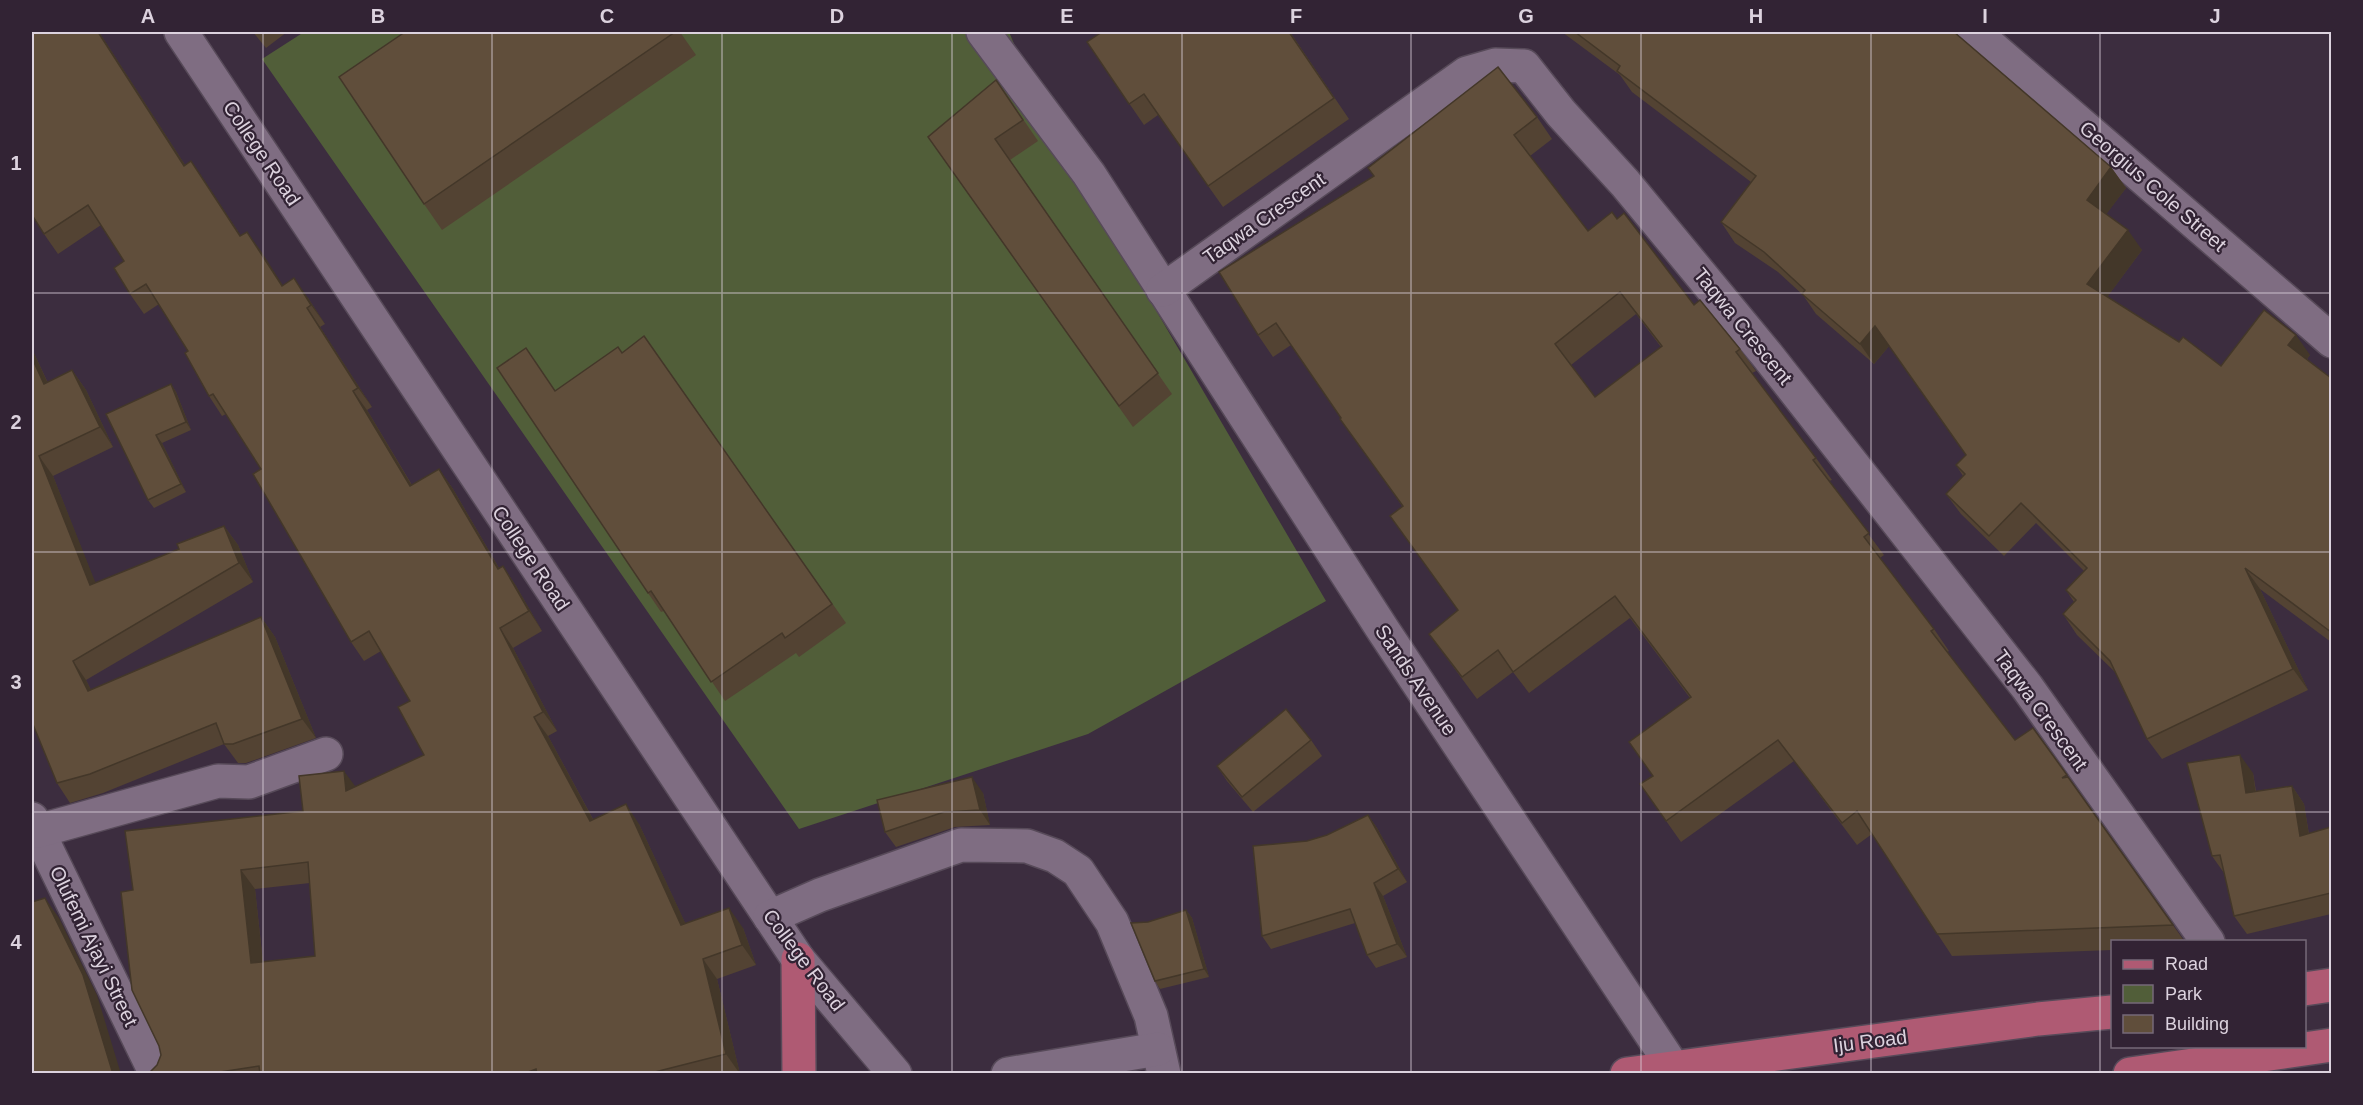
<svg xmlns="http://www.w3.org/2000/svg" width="2363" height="1105" viewBox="0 0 2363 1105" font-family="Arial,sans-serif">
  <rect width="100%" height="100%" fill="#3c2d3f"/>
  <polygon fill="#515e39" points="304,32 1009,32 1050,129 1326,601 1088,734 799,829 262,59"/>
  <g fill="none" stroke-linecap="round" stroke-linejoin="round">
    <g stroke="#574a59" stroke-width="36">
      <g id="minor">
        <polyline points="181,32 798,959 895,1074"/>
        <polyline points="983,32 1089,174 1383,630 1673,1067"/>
        <polyline points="1974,32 2332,341"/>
        <polyline points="1163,290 1467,73 1495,65 1524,66 1561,113 1625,183 1767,355 2027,687 2208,942"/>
        <polyline points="32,819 156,1074"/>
        <polyline points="38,831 218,781 249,782 326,754"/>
        <polyline points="770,917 820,895 961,845 1027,846 1055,856 1078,871 1112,922 1151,1016 1164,1074"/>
        <polyline points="1008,1074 1158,1049"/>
      </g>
    </g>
    <g stroke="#574a59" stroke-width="36">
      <g id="major">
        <polyline points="798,959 799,1074"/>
        <polyline points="2304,989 2332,985"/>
        <polyline points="1627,1074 2038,1019 2112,1012"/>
        <polyline points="2130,1074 2332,1045"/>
      </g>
    </g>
    <use href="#minor" stroke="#7f6d82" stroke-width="33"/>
    <use href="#major" stroke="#af5a73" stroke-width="33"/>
  </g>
  <g fill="#534333" fill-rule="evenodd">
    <path d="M 99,32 L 185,165 L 191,161 L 241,236 L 247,232 L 283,286 L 308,298 L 325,324 L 320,327 L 372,407 L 367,410 L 412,485 L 439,469 L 453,489 L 499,568 L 503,566 L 516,586 L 542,631 L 513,648 L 557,731 L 548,736 L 593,819 L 639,824 L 685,923 L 743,928 L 756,965 L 717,979 L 740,1074 L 141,1074 L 150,1072 L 157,1065 L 161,1055 L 133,890 L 424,755 L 410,701 L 381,651 L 364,661 L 351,642 L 261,469 L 226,414 L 222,416 L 209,396 L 188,351 L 159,304 L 144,314 L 130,294 L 124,261 L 101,225 L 58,254 L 44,234 ZM 310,883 L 315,956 L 263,962 L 255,889 Z"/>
    <polygon points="253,32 287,32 266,48"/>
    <polygon points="405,32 680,32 696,55 442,230 424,204"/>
    <polygon points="1290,32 1349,119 1223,207 1158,115 1144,125 1087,42"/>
    <polygon points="1562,32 1954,32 2111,167 2126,188 2106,214 2142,250 2107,297 2179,342 2221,366 2310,355 2307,359 2331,378 2331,642 2260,589 2308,690 2162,759 2147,739 2116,673 2077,635 2063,614 2074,602 2066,590 2084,571 2036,523 2004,556 1961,514 1946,494 1963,476 1956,465 1966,455 1889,346 1874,364 1816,314 1803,295 1778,272 1735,243 1721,222 1751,182 1632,92 1620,75"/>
    <polygon points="996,80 1038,141 1010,160 1172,394 1133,427 928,137"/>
    <path d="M 1537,117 L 1552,139 L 1530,156 L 1588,231 L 1617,219 L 1694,305 L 1740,349 L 1756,371 L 1752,373 L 1816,458 L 1832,480 L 1829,481 L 1884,555 L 1880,558 L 1934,629 L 1949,651 L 1947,652 L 2015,740 L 2033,728 L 2185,942 L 2112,942 L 2112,950 L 1952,956 L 1872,834 L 1857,845 L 1794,761 L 1681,842 L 1640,784 L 1652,776 L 1690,698 L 1630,618 L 1529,693 L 1513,672 L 1477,699 L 1429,634 L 1458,611 L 1402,506 L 1291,345 L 1273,357 L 1258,335 ZM 1636,314 L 1661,347 L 1595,397 L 1571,365 Z"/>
    <polygon points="644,336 846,623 799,657 796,653 725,701 664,611 661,612 648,593 526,348 555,391 622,353"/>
    <polygon points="32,349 48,383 72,370 86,390 113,447 53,476 95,583 179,549 224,526 238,545 253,582 86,680 91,690 261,617 275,637 316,738 246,763 238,763 224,744 103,793 70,803 57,783"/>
    <polygon points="171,384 176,392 191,430 162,443 186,492 154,508 148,500 106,414"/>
    <polygon points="1311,740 1322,756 1253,812 1227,781 1217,766"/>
    <polygon points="2253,773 2256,791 2292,786 2304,804 2309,834 2331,827 2331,914 2247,934 2234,916 2224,873 2212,856"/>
    <polygon points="983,793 990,825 955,827 896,847 885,832"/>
    <polygon points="1368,815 1377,828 1407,882 1383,896 1407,957 1376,968 1367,955 1355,923 1271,949 1262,936 1307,841 1327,835"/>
    <polygon points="1186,910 1192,918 1209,977 1160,989 1155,981 1148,922"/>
  </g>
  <g fill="#433729">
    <polygon points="98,32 99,32 198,185 184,166"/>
    <polygon points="191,161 205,181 254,256 240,236"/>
    <polygon points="2111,167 2126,188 2102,220 2087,200"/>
    <polygon points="2128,230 2142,250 2102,304 2087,284"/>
    <polygon points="247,232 261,251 296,306 282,286"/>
    <polygon points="294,278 308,298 325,324 311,305"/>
    <polygon points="307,308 320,327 372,407 358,388"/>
    <polygon points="1875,326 1889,346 1874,364 1860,344"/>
    <polygon points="2296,335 2310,355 2302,365 2288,345"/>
    <polygon points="32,349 57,403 44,384 32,358"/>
    <polygon points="72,370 86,390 113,447 100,427"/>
    <polygon points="171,384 176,392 191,430 186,422"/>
    <polygon points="353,391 367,410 424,506 410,486"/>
    <polygon points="156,435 162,443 186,492 181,484"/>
    <polygon points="39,456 53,476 104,604 90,585"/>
    <polygon points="439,469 453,489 511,589 498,569"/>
    <polygon points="224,526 238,545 253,582 239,563"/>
    <polygon points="503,566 516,586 542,631 529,611"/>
    <polygon points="2245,568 2260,589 2308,690 2293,669"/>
    <polygon points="261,617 275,637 316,738 302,719"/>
    <polygon points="500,628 513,648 557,731 543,712"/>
    <polygon points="73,661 86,680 101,710 88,691"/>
    <polygon points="534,717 548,736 604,840 590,821"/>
    <polygon points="2240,755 2253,773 2258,811 2246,793"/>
    <polygon points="344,771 358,790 346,791"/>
    <polygon points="972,777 983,793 990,825 980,810"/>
    <polygon points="2292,786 2304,804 2312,854 2300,836"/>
    <polygon points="626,804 639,824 695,944 681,925"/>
    <polygon points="1368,815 1377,828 1407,882 1398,869"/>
    <polygon points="241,870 255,889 265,982 251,963"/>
    <polygon points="1374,883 1383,896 1407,957 1397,944"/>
    <polygon points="45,898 59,918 97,995 121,1074 113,1074"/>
    <polygon points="729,908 743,928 756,965 742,945"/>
    <polygon points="1186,910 1192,918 1209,977 1204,969"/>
    <polygon points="703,959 717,979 740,1074 726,1054"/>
  </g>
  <g fill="#604e3b" stroke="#433729" stroke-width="1.5" fill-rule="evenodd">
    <path d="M 32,32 L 98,32 L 184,166 L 191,161 L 240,236 L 247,232 L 282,286 L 294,278 L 311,305 L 307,308 L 358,388 L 353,391 L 410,486 L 439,469 L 498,569 L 503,566 L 529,611 L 500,628 L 543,712 L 534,717 L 590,821 L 626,804 L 681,925 L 729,908 L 742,945 L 703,959 L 726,1054 L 647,1074 L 537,1074 L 536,1069 L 523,1074 L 260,1074 L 259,1066 L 207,1074 L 141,1074 L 150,1072 L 157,1065 L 161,1055 L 159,1046 L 132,990 L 121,892 L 133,890 L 125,831 L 303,811 L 299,776 L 344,771 L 346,791 L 424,755 L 398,707 L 410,701 L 369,631 L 351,642 L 253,474 L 261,469 L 213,394 L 209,396 L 185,353 L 188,351 L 146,284 L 130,294 L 114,268 L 124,261 L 88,205 L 44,234 L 32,215 ZM 308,862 L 315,956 L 251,963 L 241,870 Z"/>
    <polygon points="405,32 675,32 424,204 339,77"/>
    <polygon points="1102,32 1289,32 1334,98 1208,186 1144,94 1129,104 1087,42"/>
    <polygon points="1575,32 1954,32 2111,167 2087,200 2128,230 2087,284 2179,342 2183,337 2221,366 2264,310 2296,335 2288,345 2331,378 2331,632 2245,568 2293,669 2147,739 2110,661 2063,614 2076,600 2066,590 2087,568 2021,503 1989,536 1946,494 1965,474 1956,465 1966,455 1875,326 1860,344 1802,294 1805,290 1764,252 1721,222 1756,176 1617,71 1620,66"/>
    <path d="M 1498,67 L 1537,117 L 1514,135 L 1588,231 L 1612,212 L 1617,219 L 1624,213 L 1694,305 L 1700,300 L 1740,349 L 1736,352 L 1816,458 L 1813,460 L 1869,533 L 1864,537 L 1934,629 L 1931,631 L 2015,740 L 2033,728 L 2067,775 L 2062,778 L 2068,777 L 2173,925 L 1937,934 L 1857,811 L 1842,823 L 1778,740 L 1666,821 L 1640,784 L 1653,776 L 1629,742 L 1691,697 L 1615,596 L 1513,672 L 1498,650 L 1462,677 L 1429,634 L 1458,610 L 1390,516 L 1403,506 L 1340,419 L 1341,418 L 1276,323 L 1258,335 L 1219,272 L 1374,176 L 1368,168 ZM 1620,292 L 1662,346 L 1595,397 L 1555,344 Z"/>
    <polygon points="996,80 1023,120 995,139 1158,373 1119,406 928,137"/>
    <polygon points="644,336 832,604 785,638 782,633 711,682 651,591 648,593 497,368 526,348 555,391 618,347 622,353"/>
    <polygon points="32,358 44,384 72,370 100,427 39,456 90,585 179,549 177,544 224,526 239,563 73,661 88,691 261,617 302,719 233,744 224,744 216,723 90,774 57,783 32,722"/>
    <polygon points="171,384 186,422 156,435 181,484 148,500 106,414"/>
    <polygon points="1286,709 1311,740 1242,797 1217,766"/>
    <polygon points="2240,755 2246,793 2292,786 2300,836 2331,827 2331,893 2234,916 2220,855 2212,856 2187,763"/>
    <polygon points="972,777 980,810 944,812 885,832 877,800"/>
    <polygon points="1368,815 1398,869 1374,883 1397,944 1367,955 1350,909 1262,936 1253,846 1307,841 1327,835"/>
    <polygon points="45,898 83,975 113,1074 32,1074 32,902"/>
    <polygon points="1186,910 1204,969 1155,981 1131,923 1148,922"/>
  </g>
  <path fill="none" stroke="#dcd2de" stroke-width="1.5" stroke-opacity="0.55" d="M 263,32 L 263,1074M 492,32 L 492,1074M 722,32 L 722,1074M 952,32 L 952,1074M 1182,32 L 1182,1074M 1411,32 L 1411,1074M 1641,32 L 1641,1074M 1871,32 L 1871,1074M 2100,32 L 2100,1074M 32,293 L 2332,293M 32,552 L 2332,552M 32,812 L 2332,812"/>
  <g text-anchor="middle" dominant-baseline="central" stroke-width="4.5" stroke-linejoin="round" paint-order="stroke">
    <g font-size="20" fill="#dcd2de" stroke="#322334">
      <text transform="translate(262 153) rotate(56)">College Road</text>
      <text transform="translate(2153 186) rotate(41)">Georgius Cole Street</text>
      <text transform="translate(1264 218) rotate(-35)">Taqwa Crescent</text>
      <text transform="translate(1743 326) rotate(51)">Taqwa Crescent</text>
      <text transform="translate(531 558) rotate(56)">College Road</text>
      <text transform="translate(1416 680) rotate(56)">Sands Avenue</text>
      <text transform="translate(2041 710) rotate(54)">Taqwa Crescent</text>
      <text transform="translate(94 946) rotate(64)">Olufemi Ajayi Street</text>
      <text transform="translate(804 960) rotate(53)">College Road</text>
      <text transform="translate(1870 1041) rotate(-7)">Iju Road</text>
    </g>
  </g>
  <rect width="2363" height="1105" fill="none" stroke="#322334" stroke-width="66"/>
  <rect x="2111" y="940" width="195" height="108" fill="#322334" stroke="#766978" stroke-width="1.5"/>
  <rect x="2123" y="960" width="30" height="9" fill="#af5a73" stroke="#766978" stroke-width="1.5"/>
  <text x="2165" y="970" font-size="18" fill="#dcd2de">Road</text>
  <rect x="2123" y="985" width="30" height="18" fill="#515e39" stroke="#766978" stroke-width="1.5"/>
  <text x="2165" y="1000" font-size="18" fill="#dcd2de">Park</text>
  <rect x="2123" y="1015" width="30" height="18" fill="#604e3b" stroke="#766978" stroke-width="1.5"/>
  <text x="2165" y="1030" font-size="18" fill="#dcd2de">Building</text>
  <rect x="33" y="33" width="2297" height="1039" fill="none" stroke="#dcd2de" stroke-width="2"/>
  <g font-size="20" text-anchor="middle" font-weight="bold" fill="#dcd2de">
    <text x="148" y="23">A</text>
    <text x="378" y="23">B</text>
    <text x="607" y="23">C</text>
    <text x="837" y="23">D</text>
    <text x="1067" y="23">E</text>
    <text x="1296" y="23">F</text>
    <text x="1526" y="23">G</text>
    <text x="1756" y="23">H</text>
    <text x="1985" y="23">I</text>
    <text x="2215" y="23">J</text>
    <text x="16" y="170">1</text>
    <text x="16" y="429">2</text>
    <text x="16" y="689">3</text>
    <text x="16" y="949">4</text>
  </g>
</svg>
